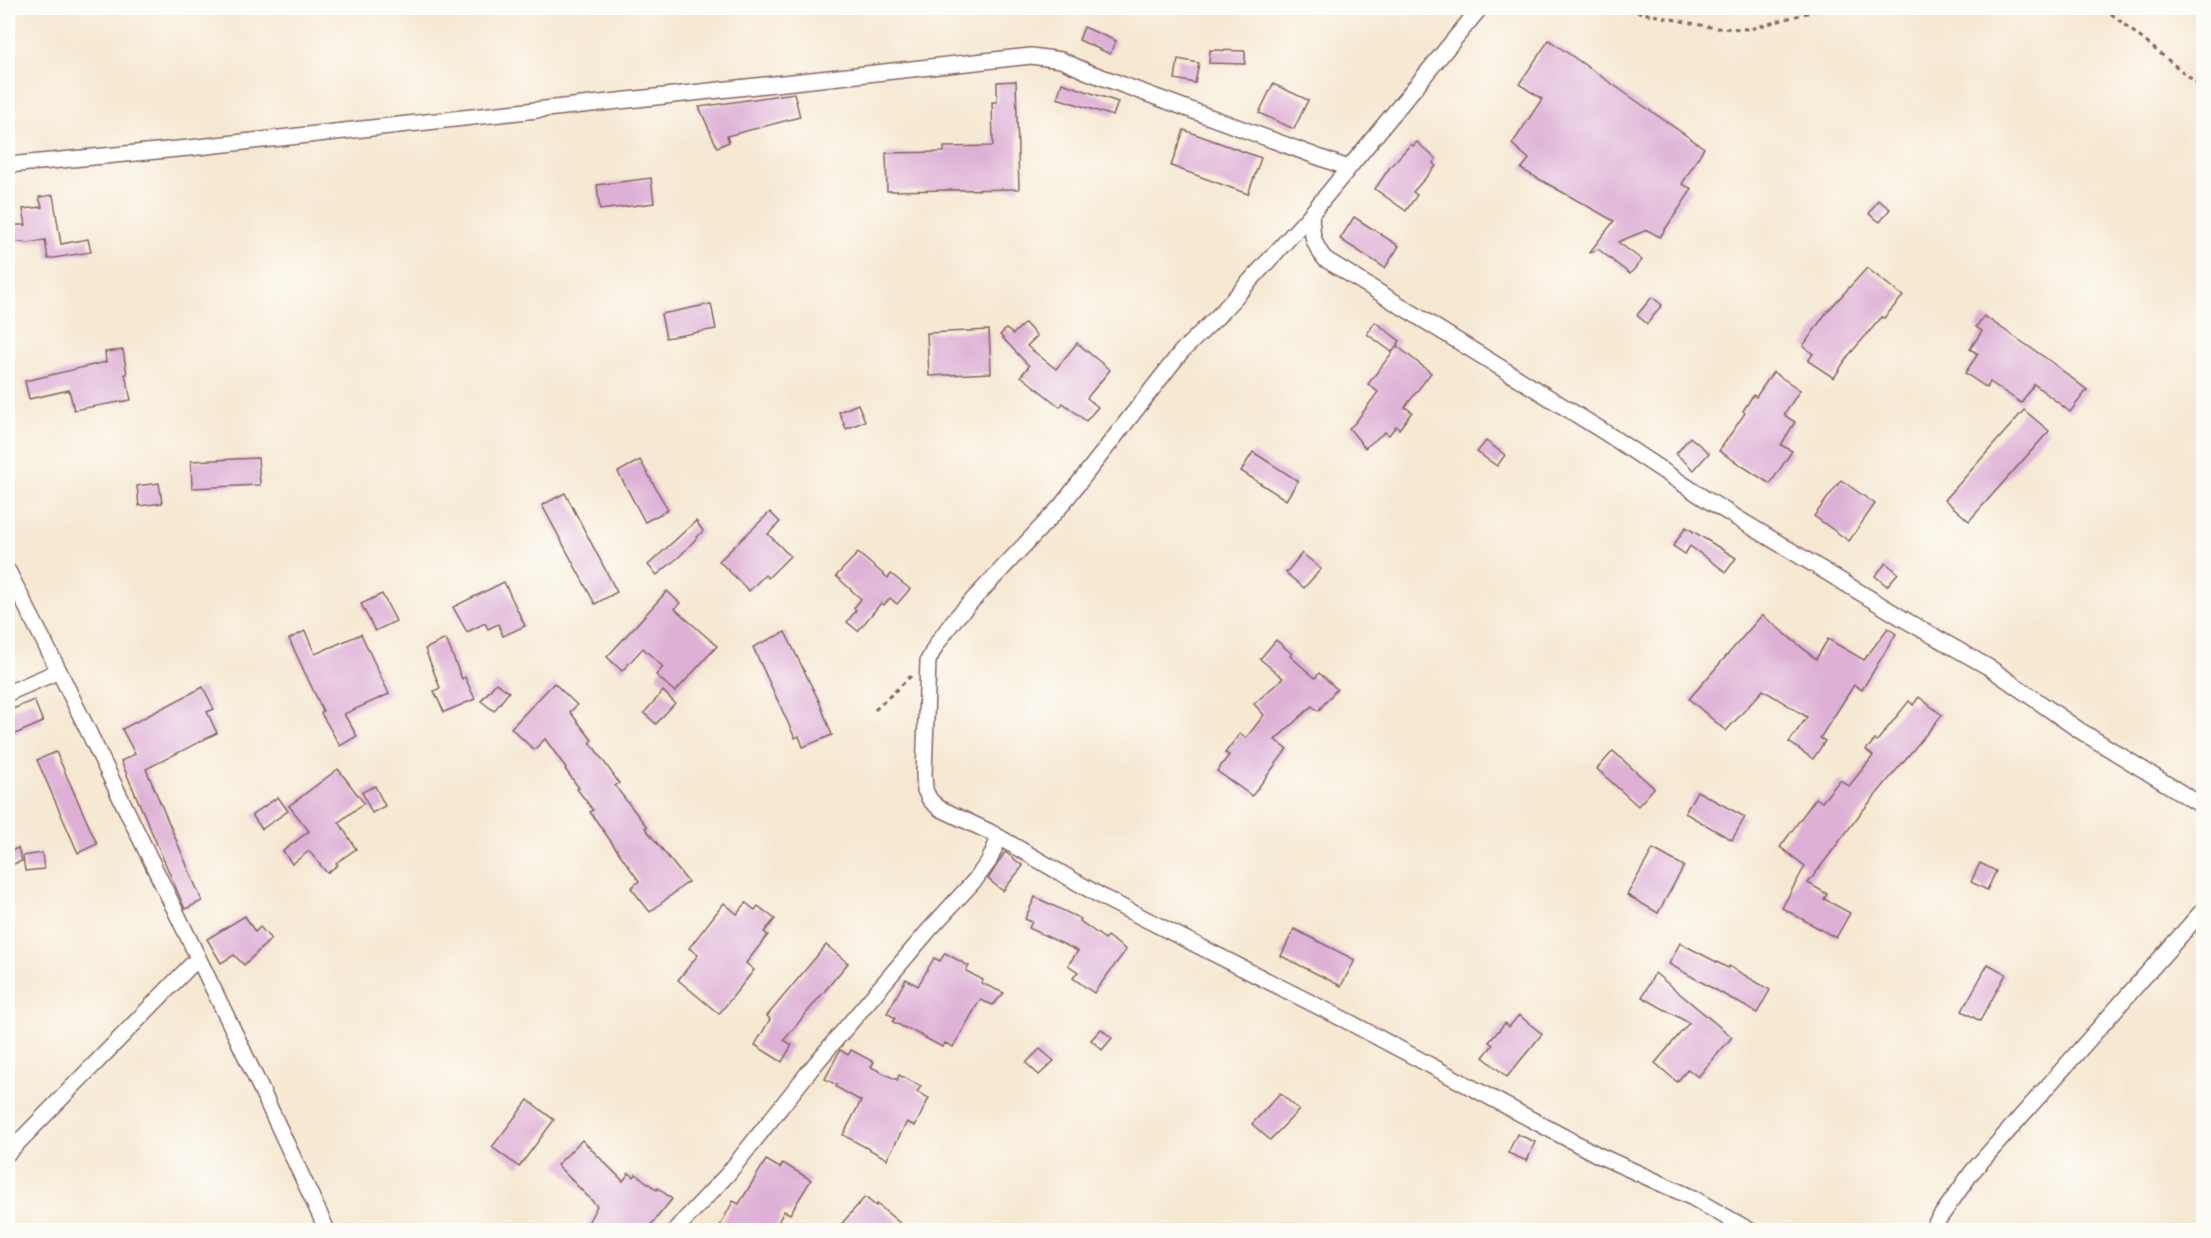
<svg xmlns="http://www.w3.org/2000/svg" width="2211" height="1238" viewBox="0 0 2211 1238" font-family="'IM FELL Double Pica',serif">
  <rect width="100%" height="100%" fill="#fdfcf7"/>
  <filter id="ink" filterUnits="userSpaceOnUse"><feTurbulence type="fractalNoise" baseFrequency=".0167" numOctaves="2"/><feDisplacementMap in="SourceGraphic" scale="12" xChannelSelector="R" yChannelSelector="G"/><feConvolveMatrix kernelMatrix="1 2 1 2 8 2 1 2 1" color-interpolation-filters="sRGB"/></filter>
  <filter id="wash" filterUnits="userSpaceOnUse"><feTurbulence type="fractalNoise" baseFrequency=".008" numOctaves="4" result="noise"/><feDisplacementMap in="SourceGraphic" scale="24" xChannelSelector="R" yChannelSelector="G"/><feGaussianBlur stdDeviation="1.35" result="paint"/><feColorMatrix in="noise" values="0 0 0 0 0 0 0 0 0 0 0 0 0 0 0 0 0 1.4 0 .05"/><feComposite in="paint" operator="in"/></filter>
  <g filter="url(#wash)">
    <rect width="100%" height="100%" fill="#f6e8d2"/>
    <g id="blocks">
      <g fill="#deb0d6">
        <polygon points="1084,27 1116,41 1110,54 1079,40"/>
        <polygon points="1549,40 1704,148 1682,184 1692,189 1660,237 1647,230 1618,242 1642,260 1630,274 1598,249 1589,253 1614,221 1521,169 1529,159 1512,144 1542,99 1519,84"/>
        <polygon points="1210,50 1245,51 1245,64 1209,63"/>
        <polygon points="1178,59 1199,63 1195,83 1175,79"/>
        <polygon points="1016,81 1019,189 887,191 886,153 944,152 944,147 993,146 992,102 997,102 997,82"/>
        <polygon points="1062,83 1118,102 1113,116 1057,98"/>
        <polygon points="1273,84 1308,100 1294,129 1259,113"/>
        <polygon points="794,93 800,117 727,136 729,142 717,147 699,107"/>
        <polygon points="1184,130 1261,158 1248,194 1171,166"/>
        <polygon points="1417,142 1436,159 1433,163 1436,166 1413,192 1417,195 1406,211 1375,189 1390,167 1411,144 1413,146"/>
        <polygon points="651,178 654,203 600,210 597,185"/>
        <polygon points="53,195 61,244 88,239 91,252 48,259 45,240 29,243 13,241 13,225 26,225 23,209 42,207 39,197"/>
        <polygon points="1878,200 1890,209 1880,222 1869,214"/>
        <polygon points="1354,217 1399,246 1385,268 1340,239"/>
        <polygon points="1867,268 1903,296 1884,318 1882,317 1848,356 1834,378 1808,361 1813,354 1803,346 1826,313"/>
        <polygon points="1652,297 1662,305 1647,324 1637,315"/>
        <polygon points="711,304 716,329 666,338 661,314"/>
        <polygon points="1984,316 2050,361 2087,390 2070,412 2034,384 2021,403 1990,382 1987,388 1965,373 1978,354 1970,349 1982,331 1976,327"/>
        <polygon points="1375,322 1400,341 1392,352 1367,334"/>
        <polygon points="1025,323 1037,336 1027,346 1056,369 1077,343 1110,370 1087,398 1098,407 1086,421 1063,403 1060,407 1021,376 1029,366 1000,335 1006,329 1013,334"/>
        <polygon points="989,330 991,373 929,376 927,333"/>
        <polygon points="1397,346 1431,373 1405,407 1412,412 1399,429 1396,426 1389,435 1385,432 1365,448 1349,428 1355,423 1378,392 1368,384"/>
        <polygon points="123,350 127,374 125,374 131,400 74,410 69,390 29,399 25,381 106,362 105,352"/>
        <polygon points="1773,372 1800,390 1784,415 1795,422 1781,445 1792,451 1770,484 1719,451 1745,413 1743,411 1753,395 1756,397"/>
        <polygon points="858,404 865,421 846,429 839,412"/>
        <polygon points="2024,410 2049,431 1969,521 1945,500"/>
        <polygon points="1690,437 1709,453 1694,470 1676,454"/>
        <polygon points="1486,441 1505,455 1497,466 1477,452"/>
        <polygon points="1253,452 1298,481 1286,500 1241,471"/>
        <polygon points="258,458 260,485 192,488 191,461"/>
        <polygon points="640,460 668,510 645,522 618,472"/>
        <polygon points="1841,480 1875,504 1849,541 1814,516"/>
        <polygon points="159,483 162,503 139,506 137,486"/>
        <polygon points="565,493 617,592 595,604 542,505"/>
        <polygon points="770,512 780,522 768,534 790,556 768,578 765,575 749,591 719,561"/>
        <polygon points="696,521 703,531 681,555 657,575 648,565"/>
        <polygon points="1686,527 1736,558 1726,572 1690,546 1685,554 1673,546"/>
        <polygon points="858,553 888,578 891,574 910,589 897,604 890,598 884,605 881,603 858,631 847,622 856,610 854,608 861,599 836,576"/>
        <polygon points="1302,553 1321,569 1304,588 1286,573"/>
        <polygon points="1886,563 1898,573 1887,586 1875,576"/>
        <polygon points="504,582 525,626 503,636 498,624 488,629 485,623 467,632 453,607"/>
        <polygon points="667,591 680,603 675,609 717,646 675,692 656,675 663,667 643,648 622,671 607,657"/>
        <polygon points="382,594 396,621 375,631 361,604"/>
        <polygon points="1762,615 1816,659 1828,639 1864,660 1888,628 1896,634 1862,690 1854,685 1820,738 1825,741 1813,759 1789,742 1807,717 1763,690 1726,731 1689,699"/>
        <polygon points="305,631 315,654 361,634 389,694 344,714 357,736 340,746 321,713 323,711 289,639"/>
        <polygon points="785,632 819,701 832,735 803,747 799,736 795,738 753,647"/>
        <polygon points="446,639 462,679 465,677 475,699 444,712 434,691 440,688 425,649"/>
        <polygon points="1276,640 1292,654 1290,656 1315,678 1319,673 1337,689 1318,711 1312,706 1275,740 1287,749 1252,796 1217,771 1229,755 1225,753 1240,733 1246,738 1264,715 1254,704 1283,678 1260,659"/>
        <polygon points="496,683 509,692 494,711 481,701"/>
        <polygon points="554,683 577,705 570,712 592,740 590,742 619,783 615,786 647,827 645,828 688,882 650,912 631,888 639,881 590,812 593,810 577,789 579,788 565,769 566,768 545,739 534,750 511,728"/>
        <polygon points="203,687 214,709 207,712 217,733 146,769 202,901 185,909 121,761 135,754 122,729"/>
        <polygon points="663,691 675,703 656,724 644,713"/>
        <polygon points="1919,697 1942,715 1860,814 1808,883 1827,894 1824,899 1850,913 1836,938 1782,908 1805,866 1780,847 1816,798 1822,802 1840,780 1849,786 1873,756 1866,750 1875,740 1877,741 1909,701 1913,705"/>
        <polygon points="34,700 43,722 8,737 8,711"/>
        <polygon points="1613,751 1654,788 1638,806 1597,769"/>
        <polygon points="56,752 97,844 78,853 37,760"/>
        <polygon points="338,769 364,803 339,822 356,849 336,863 338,865 327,873 309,851 292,864 283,851 309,831 289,806"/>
        <polygon points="375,786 385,806 372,813 362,792"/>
        <polygon points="1697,791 1745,817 1732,840 1685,813"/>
        <polygon points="278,797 288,811 262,829 252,815"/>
        <polygon points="18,848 22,861 8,866 8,852"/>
        <polygon points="1653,849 1684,866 1658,913 1627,895"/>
        <polygon points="1005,852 1023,866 1003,891 988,879"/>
        <polygon points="42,853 44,869 25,871 23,856"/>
        <polygon points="1980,863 1996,871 1987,890 1971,882"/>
        <polygon points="1035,897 1081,919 1080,921 1105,939 1107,936 1126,950 1094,993 1073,978 1078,972 1068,965 1078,951 1029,928 1032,922 1025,919"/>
        <polygon points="724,903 737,914 746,903 755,910 758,906 775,919 764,932 768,935 746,963 754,970 719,1014 678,980 698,955 689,948"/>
        <polygon points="245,916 255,932 260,927 271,939 244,965 234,955 221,963 207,939"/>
        <polygon points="1294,929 1355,960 1341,986 1281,956"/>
        <polygon points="1680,943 1728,968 1729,966 1770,990 1757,1013 1669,964"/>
        <polygon points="826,945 848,963 784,1040 792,1045 782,1062 755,1045 770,1019 767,1016"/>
        <polygon points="945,953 969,966 966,971 983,980 981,983 1004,993 993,1005 980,1000 953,1047 945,1043 942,1047 909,1029 909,1030 893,1022 895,1018 887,1013 906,979 918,986 934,958 940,961"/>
        <polygon points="1988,964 2006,974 1980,1021 1962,1011"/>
        <polygon points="1655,973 1732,1037 1698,1077 1688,1069 1677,1082 1655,1063 1689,1023 1642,997"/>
        <polygon points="1519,1015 1542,1034 1507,1077 1483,1057 1493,1045 1489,1042 1505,1023 1509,1027"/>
        <polygon points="1101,1029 1112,1038 1102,1050 1091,1040"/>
        <polygon points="1040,1049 1054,1061 1039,1075 1026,1063"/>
        <polygon points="840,1050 848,1055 851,1050 874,1062 871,1067 897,1080 899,1075 921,1086 917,1092 929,1098 915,1126 907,1122 887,1159 843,1135 861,1101 836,1087 837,1085 825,1079"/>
        <polygon points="1280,1093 1299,1110 1270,1140 1252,1124"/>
        <polygon points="528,1100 554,1120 519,1167 492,1147"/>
        <polygon points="1517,1134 1535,1142 1527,1161 1508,1153"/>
        <polygon points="582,1140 623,1181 629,1173 634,1177 636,1174 657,1190 658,1188 672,1199 647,1230 584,1230 597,1206 557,1165"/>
        <polygon points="766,1160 780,1168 783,1163 811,1180 790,1214 784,1211 774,1230 718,1230 733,1201 739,1204"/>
        <polygon points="865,1197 876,1206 877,1204 908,1230 836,1230"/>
      </g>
    </g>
  </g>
  <g filter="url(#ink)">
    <use href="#blocks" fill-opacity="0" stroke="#866565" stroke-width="1.5"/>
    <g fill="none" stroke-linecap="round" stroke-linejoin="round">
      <g stroke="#866565" stroke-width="18">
        <g id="minor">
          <polyline points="1480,8 1311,214 1218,316 1181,352 1060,507 954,620 936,645 928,661 924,775 925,790 930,800 939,808 990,832 1104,898 1349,1022 1598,1155 1693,1198 1749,1230"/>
          <polyline points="8,165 189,148 1031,56 1061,60 1088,72 1348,168"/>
          <path d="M 1311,214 C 1312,234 1312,243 1325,259 L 1603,431 L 1704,498 L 1907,621 L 1990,668 L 2079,730 L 2204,807"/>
          <polyline points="8,571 59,671 239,1042 327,1230"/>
          <polyline points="8,693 59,671"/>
          <polyline points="8,1153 198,958"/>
          <polyline points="675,1230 727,1175 811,1069 929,930 975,880 989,861 999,838"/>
          <polyline points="1934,1230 1936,1223 1972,1172 2204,909"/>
        </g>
      </g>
      <g stroke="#866565" stroke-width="3" stroke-dasharray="4.5 4.5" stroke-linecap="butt">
        <polyline points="1619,8 1715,28 1750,29 1825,8"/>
        <polyline points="2104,8 2204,89"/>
        <polyline points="875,710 911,676"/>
      </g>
      <use href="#minor" stroke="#fff" stroke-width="15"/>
    </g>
  </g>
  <rect width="2211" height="1238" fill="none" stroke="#fdfcf7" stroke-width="30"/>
</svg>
